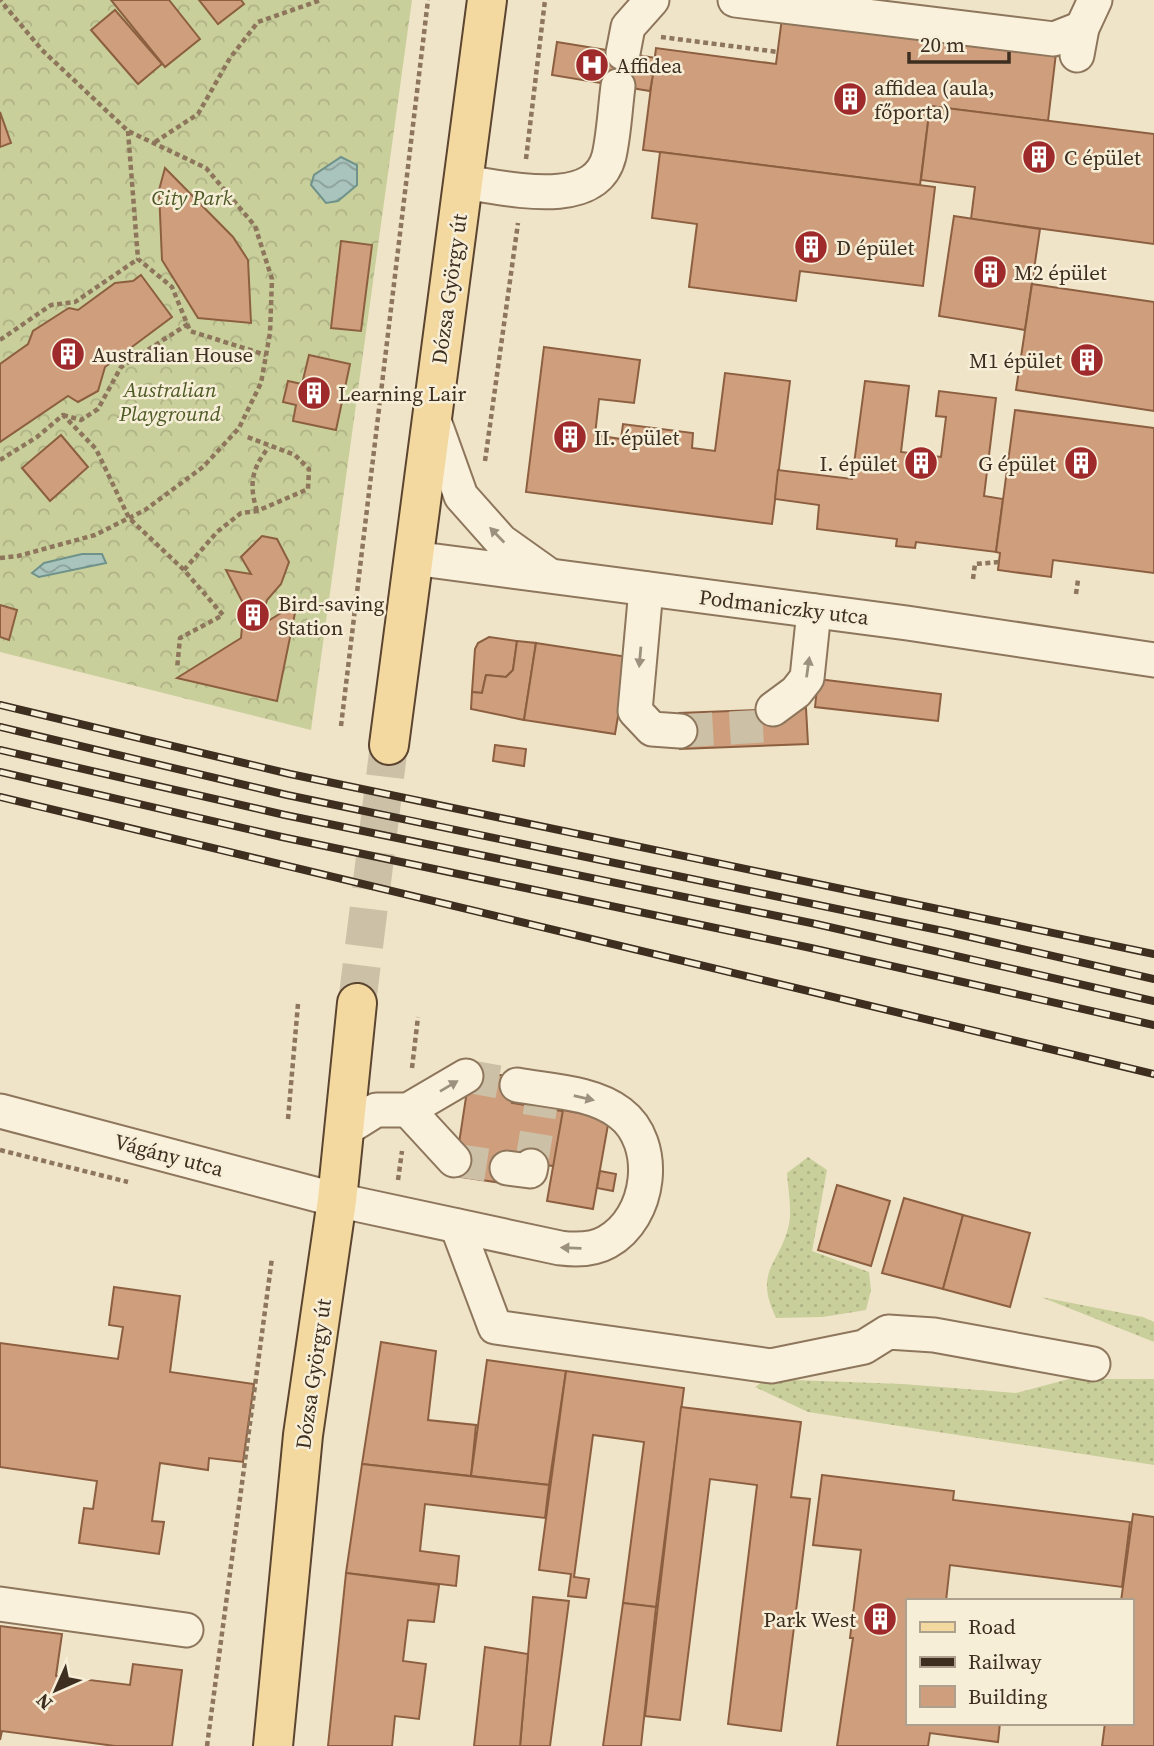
<svg xmlns="http://www.w3.org/2000/svg" width="1154" height="1746" viewBox="0 0 1154 1746" font-family="'Source Serif 4',serif">
  <defs>
    <pattern id="grass-dots" width="8" height="8" patternUnits="userSpaceOnUse" patternTransform="scale(1.75)"><rect width="8" height="8" fill="#c9cf9b"/><path d="M2 2h.1M6 6h.1" fill="none" stroke="#aeb285" stroke-width="1.8" stroke-linecap="round"/></pattern>
    <pattern id="forest-crowns" width="20" height="18" patternUnits="userSpaceOnUse" patternTransform="scale(1.75)"><rect width="20" height="18" fill="#c9cf9b"/><path d="M2 6a3 3 0 1 1 6 0M12 15a3 3 0 1 1 6 0" fill="none" stroke="#aeb285"/></pattern>
    <pattern id="water-waves" width="16" height="10" patternUnits="userSpaceOnUse" patternTransform="scale(1.75)"><rect width="16" height="10" fill="#a9c4bc"/><path d="M0 5q4-4 8 0t8 0" fill="none" stroke="#8ba098"/></pattern>
  </defs>
  <rect width="100%" height="100%" fill="#f0e4c8"/>
  <g fill="url(#grass-dots)">
    <path d="M 808,1157 L 827,1170 L 812,1251 L 869,1272 L 871,1290 L 866,1310 L 823,1317 L 776,1318 C 753,1269 780,1266 789,1224 C 792,1209 788,1189 787,1173 Z"/>
    <polygon points="1041,1297 1143,1317 1154,1322 1154,1342"/>
    <polygon points="766,1379 903,1384 1016,1393 1069,1379 1154,1379 1154,1465 808,1412 755,1387"/>
  </g>
  <polygon fill="url(#forest-crowns)" points="0,0 412,0 311,730 0,652"/>
  <g fill="url(#water-waves)" stroke="#6f938a" stroke-width="2">
    <polygon points="341,157 357,165 357,185 338,201 326,203 311,185 314,175"/>
    <polygon points="82,554 102,554 106,563 39,577 32,573 44,563"/>
  </g>
  <g fill="#cf9f7d" stroke="#8d5f41" stroke-width="2">
    <polygon points="111,0 169,0 200,39 165,67"/>
    <polygon points="199,0 241,0 244,4 218,24"/>
    <polygon points="115,10 162,64 138,84 91,30"/>
    <polygon points="782,18 1056,53 1048,121 930,106 920,185 643,150 656,48 776,64"/>
    <polygon points="557,42 656,58 650,91 552,75"/>
    <polygon points="930,106 1154,134 1154,244 971,219 975,187 921,180"/>
    <polygon points="0,112 11,143 0,147"/>
    <polygon points="660,152 935,187 923,286 800,271 796,301 689,287 697,224 652,218"/>
    <polygon points="165,168 233,237 248,260 251,323 198,318 162,260 159,190"/>
    <polygon points="954,216 1040,229 1025,330 939,316"/>
    <polygon points="341,241 372,245 361,331 331,328"/>
    <polygon points="141,275 172,317 105,367 98,391 78,402 68,396 0,442 0,364 28,344 33,331 64,311 69,308 78,310 115,283 133,281"/>
    <polygon points="1032,284 1154,302 1154,411 1016,390"/>
    <polygon points="544,347 640,360 634,403 599,399 595,435 621,439 623,424 693,433 692,448 715,451 725,373 790,381 772,524 526,492"/>
    <polygon points="309,355 350,364 336,430 293,421 296,405 283,402 288,381 302,384"/>
    <polygon points="865,381 909,386 901,452 941,457 946,417 936,416 939,391 996,398 984,496 1003,499 996,552 916,542 915,548 896,546 897,539 817,529 819,505 775,499 778,470 852,479"/>
    <polygon points="1015,410 1154,428 1154,573 1053,560 1051,577 998,570 1000,553 996,552"/>
    <polygon points="61,435 88,467 50,501 22,468"/>
    <polygon points="262,536 277,539 289,562 281,584 267,600 260,626 297,603 277,701 177,678 241,638 244,605 226,570 251,574 241,557"/>
    <polygon points="0,605 17,610 9,640 0,637"/>
    <polygon points="489,637 517,641 513,670 506,677 486,675 482,693 472,692 475,649 478,643"/>
    <polygon points="517,641 536,643 524,720 471,709 472,692 482,693 486,675 506,677 513,670"/>
    <polygon points="536,643 628,657 615,734 524,720"/>
    <polygon points="818,679 941,694 938,721 815,707"/>
    <polygon points="806,708 808,744 680,749 679,713"/>
    <polygon points="495,745 526,749 524,766 493,761"/>
    <polygon points="470,1071 515,1077 512,1103 568,1112 560,1167 505,1159 502,1183 454,1176"/>
    <polygon points="563,1110 609,1119 593,1209 547,1201"/>
    <polygon points="600,1171 616,1174 613,1191 597,1188"/>
    <polygon points="837,1185 890,1201 871,1266 818,1250"/>
    <polygon points="904,1198 963,1215 943,1289 882,1273"/>
    <polygon points="963,1215 1030,1233 1010,1307 943,1289"/>
    <polygon points="114,1287 180,1296 170,1372 254,1384 243,1462 209,1458 208,1470 160,1463 152,1521 164,1522 159,1554 79,1543 84,1508 93,1509 97,1481 0,1467 0,1343 118,1359 123,1327 109,1325"/>
    <polygon points="381,1342 436,1351 428,1420 476,1425 471,1476 362,1464"/>
    <polygon points="487,1360 566,1371 549,1485 471,1476"/>
    <polygon points="566,1371 684,1388 656,1607 623,1603 644,1442 593,1435 574,1577 589,1579 586,1598 568,1596 571,1574 539,1570"/>
    <polygon points="681,1407 801,1422 791,1497 810,1499 781,1731 728,1724 757,1485 710,1479 680,1720 645,1716"/>
    <polygon points="362,1464 549,1485 545,1518 425,1504 420,1551 459,1556 456,1586 346,1573"/>
    <polygon points="822,1475 954,1491 953,1500 1130,1522 1122,1587 950,1565 946,1601 907,1601 907,1723 1000,1723 998,1742 930,1733 928,1746 837,1746 853,1638 850,1638 861,1550 813,1545"/>
    <polygon points="1133,1514 1154,1517 1154,1746 1102,1746 1105,1723 1131,1723 1131,1601 1121,1601"/>
    <polygon points="346,1573 439,1585 434,1622 408,1620 403,1661 426,1664 419,1719 395,1716 392,1746 328,1746"/>
    <polygon points="533,1597 569,1601 550,1746 520,1746"/>
    <polygon points="623,1603 656,1607 641,1746 603,1746"/>
    <polygon points="0,1626 62,1634 56,1676 130,1685 133,1664 182,1670 172,1746 115,1746 2,1731 0,1740"/>
    <polygon points="485,1647 528,1654 520,1746 474,1746"/>
  </g>
  <g fill="none" stroke-linecap="round" stroke-linejoin="round">
    <g stroke="#ccc0a6" stroke-width="33" stroke-dasharray="33 17" stroke-linecap="butt">
      <polyline points="680,731 765,726 773,709"/>
      <polyline points="466,1076 517,1085"/>
      <polyline points="454,1160 507,1168"/>
      <polyline points="531,1166 541,1105"/>
    </g>
    <polyline stroke="#ccc0a6" stroke-width="38" stroke-dasharray="38 19" stroke-linecap="butt" points="357,1003 389,745"/>
    <g stroke="#8d765c" stroke-width="37">
      <g id="minor">
        <polyline points="735,0 1054,39 1082,28"/>
        <polyline points="623,53 628,27 652,0"/>
        <polyline points="1077,55 1082,28 1095,0"/>
        <path d="M 463,182 C 504,187 595,212 609,156 C 614,134 615,109 618,86"/>
        <polyline points="432,415 461,496 501,541 546,573"/>
        <polyline points="413,558 907,623 1154,660"/>
        <polyline points="646,589 635,711 652,729 680,731"/>
        <polyline points="773,709 796,692 807,678 814,611"/>
        <polyline points="408,1110 454,1160"/>
        <path d="M 0,1111 L 337,1200 L 560,1248 C 576,1250 593,1250 607,1242 C 651,1218 660,1143 620,1113 C 593,1092 550,1091 517,1085"/>
        <polyline points="344,1130 376,1110 408,1110 466,1076"/>
        <polyline points="507,1168 530,1171 531,1166"/>
        <polyline points="457,1226 495,1327 771,1366 864,1347 888,1332 934,1335 1093,1364"/>
        <polyline points="0,1604 186,1630"/>
      </g>
    </g>
    <g stroke="#5b4430" stroke-width="42">
      <g id="major">
        <polyline points="389,745 487,0"/>
        <polyline points="273,1746 303,1435 337,1200 357,1003"/>
      </g>
    </g>
    <g stroke="#8d765c" stroke-width="4.5" stroke-dasharray="5 3.5" stroke-linecap="butt">
      <polyline points="661,37 778,52"/>
      <polyline points="128,131 138,259 172,287 190,331 266,355"/>
      <polyline points="155,142 198,114 230,58 258,22 321,0"/>
      <polyline points="526,159 545,0"/>
      <polyline points="0,340 51,305 75,302 138,259"/>
      <polyline points="63,415 81,420 98,409 121,367 188,324"/>
      <polyline points="0,460 37,437 63,415 96,449 129,518 184,570 223,615 180,638 177,669"/>
      <polyline points="485,461 518,223"/>
      <path d="M 257,511 C 249,485 251,469 269,447"/>
      <polyline points="0,558 18,556 95,535 145,510 203,467 239,428 261,383 270,333 272,279 255,226 206,168 128,131 42,50 0,0"/>
      <polyline points="184,570 217,532 241,513 257,511 308,489 309,469 295,455 245,436"/>
      <polyline points="973,579 975,564 999,562"/>
      <polyline points="1076,594 1078,580"/>
      <polyline points="341,726 428,0"/>
      <polyline points="412,1068 418,1017"/>
      <polyline points="288,1119 298,1004"/>
      <polyline points="0,1150 128,1182"/>
      <polyline points="398,1180 402,1151"/>
      <polyline points="207,1746 272,1258"/>
    </g>
    <use href="#minor" stroke="#faf1dc" stroke-width="33"/>
    <use href="#major" stroke="#f3d9a0" stroke-width="38"/>
    <g stroke="#3d2e20" stroke-width="8">
      <g id="rail">
        <polyline points="0,705 290,774 1154,954"/>
        <polyline points="0,727 287,795 948,932 1154,979"/>
        <polyline points="0,750 285,815 816,924 1154,1001"/>
        <polyline points="0,772 282,837 811,948 1154,1025"/>
        <polyline points="0,797 1154,1074"/>
      </g>
    </g>
    <use href="#rail" stroke="#f7eed8" stroke-width="5" stroke-dasharray="16" stroke-linecap="butt"/>
  </g>
  <defs><path id="oneway-solid" d="M-6-.8H1V-3.2L6.5 0L1 3.2V.8H-6Z" transform="scale(1.75)"/></defs>
  <g fill="#9c907e">
    <use href="#oneway-solid" transform="translate(497 535) rotate(-134)"/>
    <use href="#oneway-solid" transform="translate(640 657) rotate(95)"/>
    <use href="#oneway-solid" transform="translate(808 667) rotate(-82)"/>
    <use href="#oneway-solid" transform="translate(449 1086) rotate(-31)"/>
    <use href="#oneway-solid" transform="translate(584 1098) rotate(13)"/>
    <use href="#oneway-solid" transform="translate(571 1248) rotate(-178)"/>
  </g>
  <defs>
    <g id="hospital-disc" transform="scale(1.75)"><circle r="9.5" fill="#9e2a2b" stroke="#f7eed8"/><path d="M-5-5h3v3.5h4V-5h3V5h-3V1.5h-4V5h-3Z" fill="#fff"/></g>
    <g id="building-disc" transform="scale(1.75)"><circle r="9.5" fill="#9e2a2b" stroke="#f7eed8"/><path d="M-4-6H4V6H1V3H-1V6H-4ZM-2.5-4.3h1.7v1.8h-1.7ZM.8-4.3h1.7v1.8H.8ZM-2.5-1h1.7V.8h-1.7ZM.8-1h1.7V.8H.8Z" fill="#fff"/></g>
  </defs>
  <g fill-rule="evenodd">
    <use href="#hospital-disc" x="592" y="65"/>
    <use href="#building-disc" x="850" y="99"/>
    <use href="#building-disc" x="1039" y="157"/>
    <use href="#building-disc" x="811" y="247"/>
    <use href="#building-disc" x="990" y="272"/>
    <use href="#building-disc" x="68" y="354"/>
    <use href="#building-disc" x="1087" y="360"/>
    <use href="#building-disc" x="314" y="393"/>
    <use href="#building-disc" x="570" y="437"/>
    <use href="#building-disc" x="921" y="463"/>
    <use href="#building-disc" x="1081" y="463"/>
    <use href="#building-disc" x="253" y="615"/>
    <use href="#building-disc" x="880" y="1619"/>
  </g>
  <g text-anchor="middle" dominant-baseline="central" stroke-width="5" stroke-linejoin="round" paint-order="stroke">
    <g font-size="21" fill="#3d2e20" stroke="#f7eed8" text-anchor="start">
      <text x="616" y="65">Affidea</text>
      <text x="874" y="87">affidea (aula,<tspan x="874" dy="24">főporta)</tspan></text>
      <text x="1064" y="157">C épület</text>
      <text x="836" y="247">D épület</text>
      <text x="1014" y="272">M2 épület</text>
      <text x="92" y="354">Australian House</text>
      <text x="1062" y="360" text-anchor="end">M1 épület</text>
      <text x="338" y="393">Learning Lair</text>
      <text x="594" y="437">II. épület</text>
      <text x="897" y="463" text-anchor="end">I. épület</text>
      <text x="1056" y="463" text-anchor="end">G épület</text>
      <text x="278" y="603">Bird-saving<tspan x="278" dy="24">Station</tspan></text>
      <text x="856" y="1619" text-anchor="end">Park West</text>
    </g>
    <g font-size="21" font-style="italic" fill="#4d5a26" stroke="#f7eed8">
      <text x="192" y="197">City Park</text>
      <text x="170" y="389">Australian<tspan x="170" dy="24">Playground</tspan></text>
    </g>
    <g font-size="21" fill="#3d2e20" stroke="#f7eed8">
      <text transform="translate(449 289) rotate(-82)">Dózsa György út</text>
      <text transform="translate(784 607) rotate(7)">Podmaniczky utca</text>
      <text transform="translate(169 1155) rotate(15)">Vágány utca</text>
      <text transform="translate(313 1374) rotate(-82)">Dózsa György út</text>
    </g>
  </g>
  <rect x="906" y="1599" width="228" height="126" fill="#f7eed8" stroke="#ada18e" stroke-width="2"/>
  <rect x="920" y="1622" width="35" height="10" fill="#f3d9a0" stroke="#ada18e" stroke-width="2"/>
  <text x="968" y="1634" font-size="21" fill="#3d2e20">Road</text>
  <rect x="920" y="1657" width="35" height="10" fill="#3d2e20" stroke="#ada18e" stroke-width="2"/>
  <text x="968" y="1669" font-size="21" fill="#3d2e20">Railway</text>
  <rect x="920" y="1686" width="35" height="21" fill="#cf9f7d" stroke="#ada18e" stroke-width="2"/>
  <text x="968" y="1704" font-size="21" fill="#3d2e20">Building</text>
  <g transform="translate(56 1690) rotate(225)" stroke="#f7eed8" stroke-width="5" paint-order="stroke">
  <path d="M0-5L12 26L0 18L-12 26Z" fill="#3d2e20"/>
  <text y="-10" font-size="19" font-weight="bold" text-anchor="middle" fill="#3d2e20">N</text>
  </g>
  <path d="M909 52v10h100v-10" fill="none" stroke="#3d2e20" stroke-width="3.5"/>
  <text x="920" y="52" font-size="21" fill="#3d2e20" stroke="#f7eed8" stroke-width="5" paint-order="stroke">20 m</text>
</svg>
